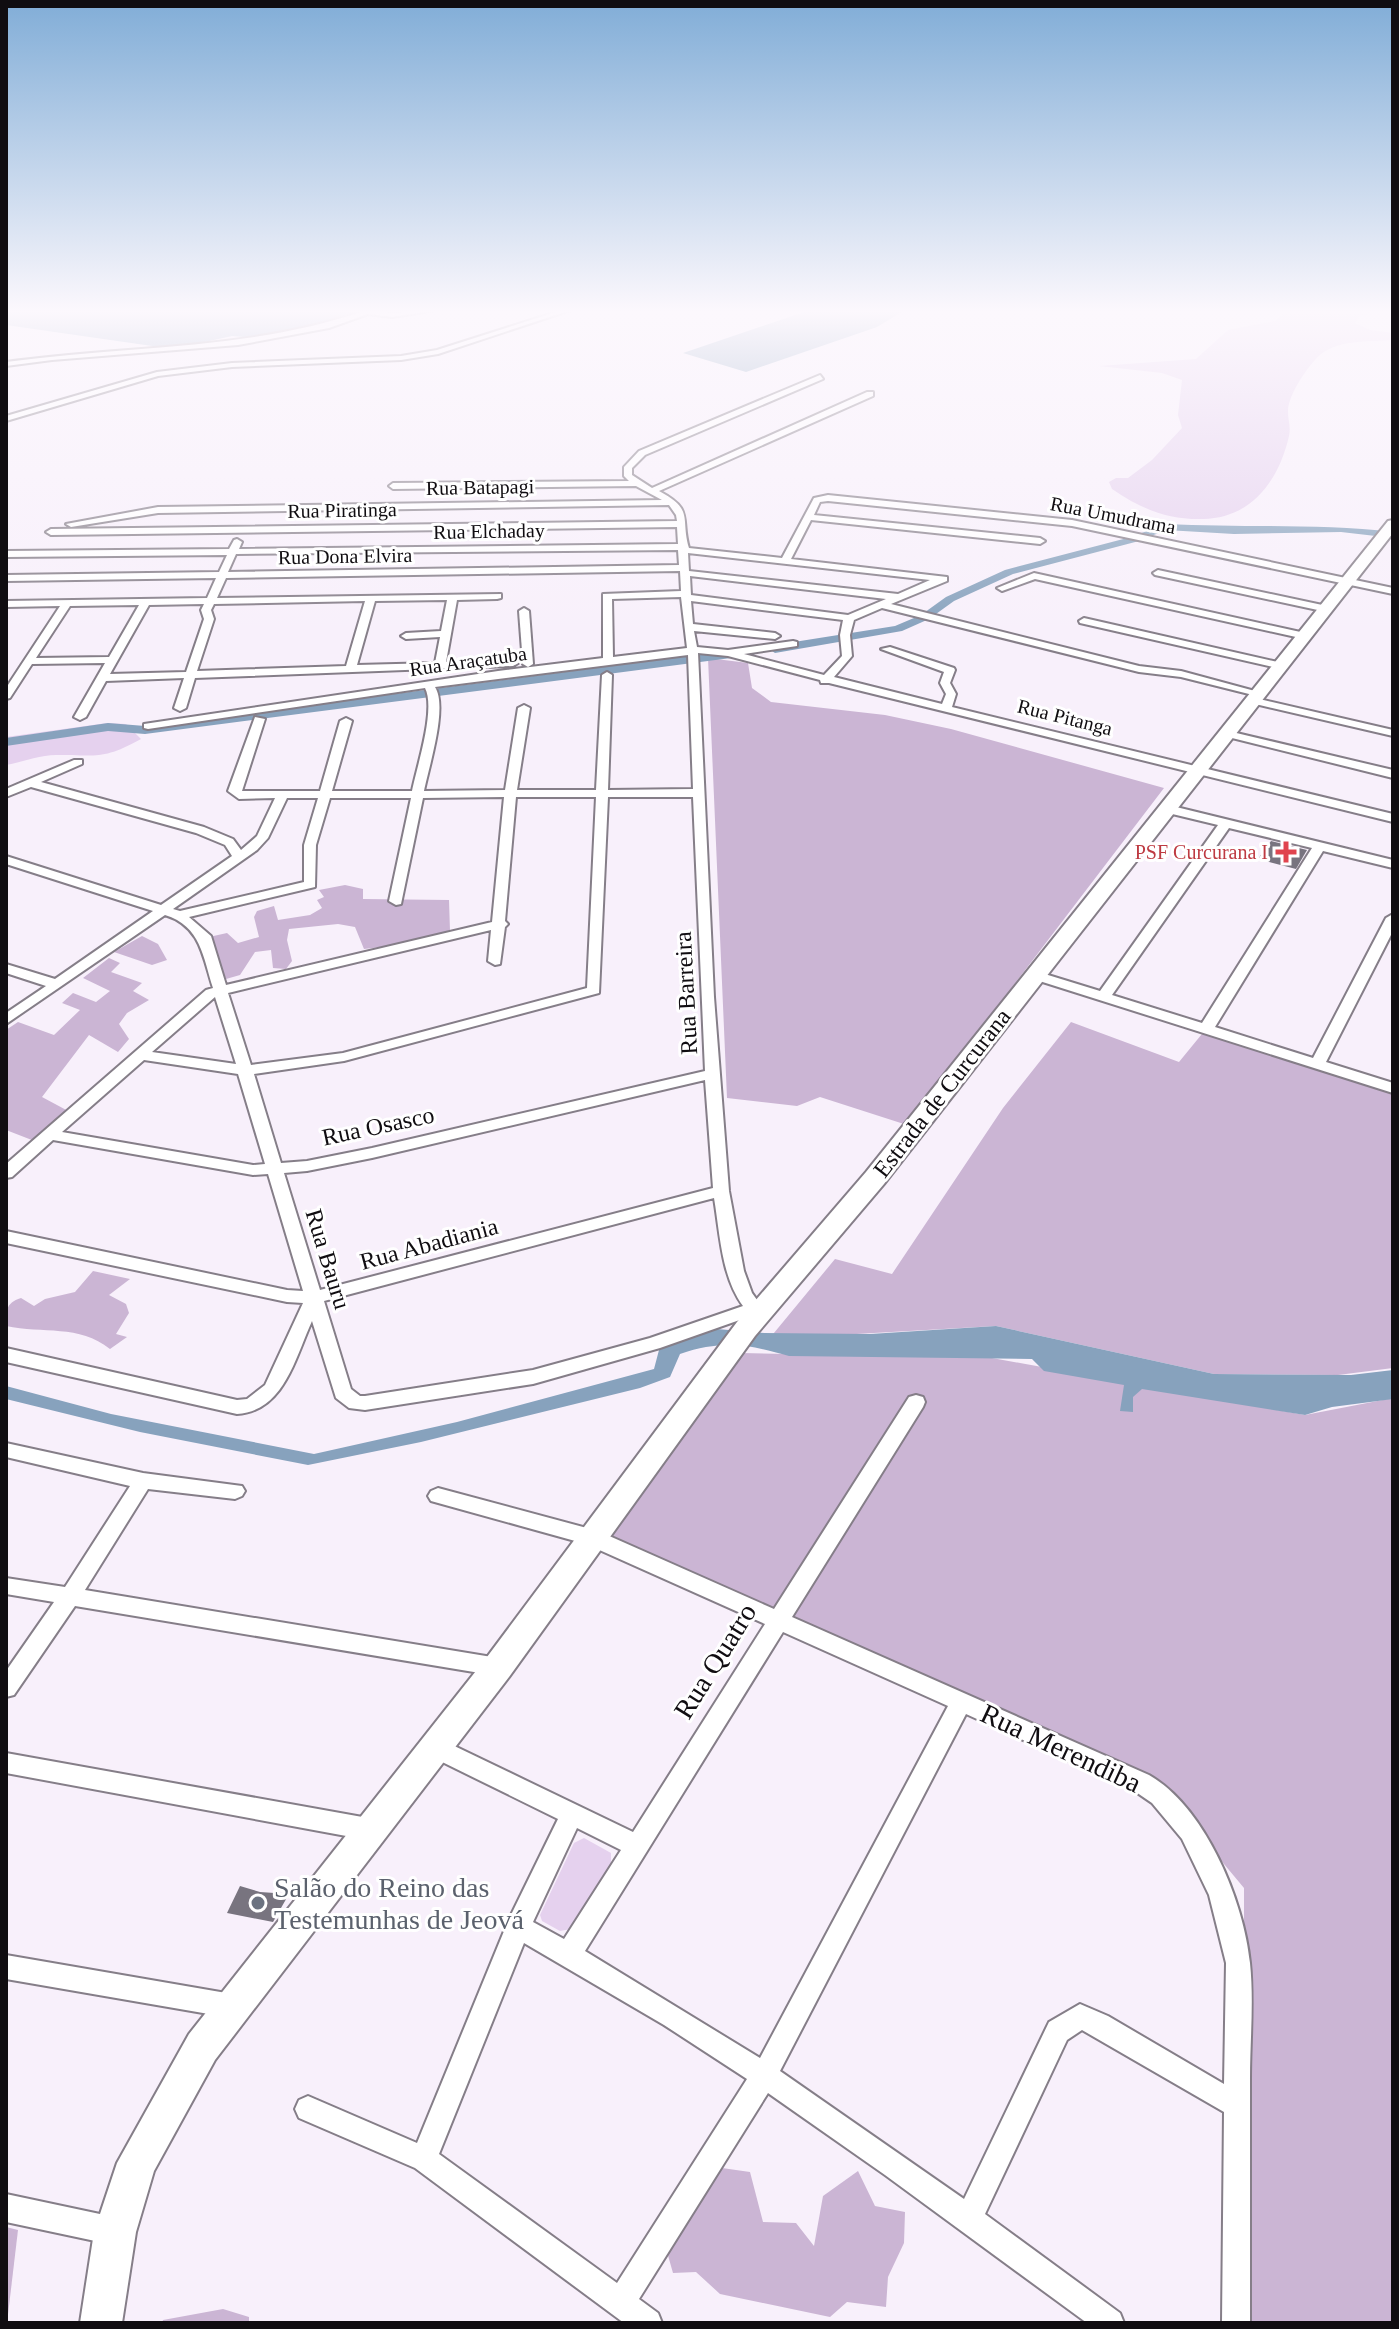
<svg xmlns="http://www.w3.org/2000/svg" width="1399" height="2329" viewBox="0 0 1399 2329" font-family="'Times New Roman',serif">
  <rect width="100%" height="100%" fill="#f8f0fb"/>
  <g fill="#e5d1ee">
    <path d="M 1280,310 L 1381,310 L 1360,316 L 1355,323 L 1370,330 L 1393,333 L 1393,340 C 1370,342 1341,339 1321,354 C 1309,364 1287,396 1288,412 C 1288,420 1291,427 1289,436 C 1279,480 1252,518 1203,519 C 1168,520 1141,509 1112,489 L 1109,482 L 1116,478 L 1128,478 L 1152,460 L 1182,428 L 1178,415 L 1182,380 L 1162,373 L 1099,366 L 1196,359 L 1228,330 L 1275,321 L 1282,315 Z"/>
    <path d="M 107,723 L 126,724 L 141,739 C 103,760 97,755 56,755 C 40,755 22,762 6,765 L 6,737 Z"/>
    <polygon points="584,1838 611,1853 611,1870 571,1929 560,1931 542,1921 540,1915 574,1843"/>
  </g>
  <g fill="#cbb5d4">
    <polygon points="708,658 748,663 752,688 771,702 885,715 951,729 1164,788 907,1125 820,1097 797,1106 727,1098"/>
    <polygon points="345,885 363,889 363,899 449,900 450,931 399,945 364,949 355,927 338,924 289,929 287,940 292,961 286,969 273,968 271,950 255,952 240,975 226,979 209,937 227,933 238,943 259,937 254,917 257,911 274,906 278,920 310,915 322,908 317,900 324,897 319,890"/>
    <polygon points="142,936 158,944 167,960 152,965 114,952"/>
    <polygon points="109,958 120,963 111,972 142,983 133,991 149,1000 127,1013 119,1024 129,1039 118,1052 89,1035 42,1097 70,1112 37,1142 6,1130 6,1030 18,1022 54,1035 80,1010 62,1003 73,993 96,1002 110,991 83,978"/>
    <polygon points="1071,1022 1179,1062 1206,1029 1393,1092 1393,1368 1338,1375 1214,1374 996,1326 769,1339 835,1259 892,1274 1003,1108"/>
    <path d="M 93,1271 L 130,1279 L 109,1295 L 126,1304 L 129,1313 L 116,1334 L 127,1337 L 110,1349 C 79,1324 43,1334 6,1326 C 6,1312 5,1303 21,1298 L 34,1306 L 45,1299 L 75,1292 Z"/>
    <polygon points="741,1353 992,1358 1305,1415 1393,1398 1393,2323 1244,2323 1244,1888 1158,1785 604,1543"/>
    <polygon points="722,2168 750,2172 763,2222 796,2223 814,2246 823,2196 858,2171 875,2206 905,2212 904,2243 888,2277 886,2307 847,2302 830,2317 720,2294 696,2272 673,2273 667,2252"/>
    <polygon points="6,2227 18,2230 7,2323 6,2323"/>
    <polygon points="223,2309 249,2317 249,2323 162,2323 163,2320"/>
  </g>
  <g fill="#87a2bd">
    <polygon points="6,310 363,310 289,332 256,338 232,336 173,349 6,325"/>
    <polygon points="810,310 905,310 877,327 746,372 683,353"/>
    <path d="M 996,1326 L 1214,1374 L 1351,1375 L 1393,1370 L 1393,1399 L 1332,1407 L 1305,1415 L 1142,1389 L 1133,1397 L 1133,1412 L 1120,1411 L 1124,1385 L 1044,1371 L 1032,1359 L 789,1356 C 748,1344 722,1340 680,1354 L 670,1377 L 640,1388 L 421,1442 L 308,1465 L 140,1432 L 6,1399 L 6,1386 L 111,1414 L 314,1454 L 457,1422 L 654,1369 L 659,1350 L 682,1336 L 717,1329 L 764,1333 L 870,1334 Z"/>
  </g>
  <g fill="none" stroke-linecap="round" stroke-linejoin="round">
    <g fill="#87a2bd" fill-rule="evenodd">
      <path d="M 1165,524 C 1241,528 1317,523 1393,532 L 1393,538 L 1341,532 L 1234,534 L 1166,530 L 1139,541 L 1013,574 L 954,601 L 929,619 L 902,631 L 775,653 L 769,649 L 775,645 L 895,626 L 921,615 L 946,597 L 1005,570 L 1131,537 Z"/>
      <polygon points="750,648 754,649 754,655 145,734 108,731 6,746 6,738 108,723 145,726"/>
    </g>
  </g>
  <g fill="#78747f">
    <polygon points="1271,841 1307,850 1296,869 1258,859"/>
    <polygon points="240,1886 260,1892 289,1894 273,1922 227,1913"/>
  </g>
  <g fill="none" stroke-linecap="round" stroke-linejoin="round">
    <g stroke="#857e88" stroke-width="4">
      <g id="minor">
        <path d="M 367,310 L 392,313 L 437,310 L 392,317 L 368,314 L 329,328 L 238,345 L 52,360 L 6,366 L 6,362 C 129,345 248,351 367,310 Z"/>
        <polygon points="562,310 571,310 438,354 401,360 232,367 158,376 6,421 6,416 157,372 232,363 401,356 437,350"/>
        <path d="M 820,375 L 823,379 L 645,455 L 632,468 L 632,475 L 652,488 L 867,392 L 873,392 L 873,396 L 659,491 C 695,510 680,518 689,548 L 782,558 L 814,498 L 828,495 L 1072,520 L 1393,588 L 1393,594 L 1072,526 L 828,501 L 820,502 L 814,515 L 1040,538 L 1045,541 L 1040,544 L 811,520 L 791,559 L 947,577 L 947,581 L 891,604 L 1139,666 L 1181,671 L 1266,694 L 1261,697 L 1181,677 L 1139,672 L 882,608 L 854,620 L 850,635 L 852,656 L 834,677 L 942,704 L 946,694 L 940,683 L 944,672 L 881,649 L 890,647 L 954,668 L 955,670 L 950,683 L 956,694 L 952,707 L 1393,814 L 1393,822 L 829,683 L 821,683 L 820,680 L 728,656 L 698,653 L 714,997 L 729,1191 L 744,1271 L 752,1293 L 768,1315 L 765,1319 L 759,1321 L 751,1316 L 660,1348 L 533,1384 L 365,1410 L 349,1408 L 336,1398 L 312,1321 C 295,1358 284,1411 237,1414 L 6,1362 L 6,1348 L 237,1400 L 247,1399 L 265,1385 L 303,1303 L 287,1302 L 6,1243 L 6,1231 L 287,1290 L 303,1291 L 268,1174 L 253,1175 L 53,1140 L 12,1177 L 6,1178 L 6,1164 L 206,990 L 213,988 C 203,957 201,926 165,915 L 6,1024 L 6,1013 L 46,986 L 6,973 L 6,964 L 55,979 L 153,911 L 6,864 L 6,856 L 161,905 L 232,856 L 225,845 L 196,833 L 31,787 L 6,797 L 6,789 L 74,760 L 82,760 L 82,764 L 41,782 L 204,827 L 233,839 L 241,850 L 257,836 L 275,798 L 239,799 L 228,791 L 255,717 L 265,719 L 242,791 L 320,791 L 340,721 L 346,718 L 352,721 L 332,791 L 412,791 C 417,766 436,709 425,688 L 148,729 L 144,728 L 144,724 L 498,671 L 603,658 L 603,594 L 681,591 L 680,571 L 226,578 L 217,598 L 501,594 L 501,598 L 497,599 L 457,600 L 446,662 L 513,660 L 518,663 L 513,666 L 195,678 L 186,708 L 180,711 L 174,708 L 184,678 L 106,681 L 86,717 L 80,720 L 74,717 L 105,663 L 32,664 L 10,698 L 6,699 L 6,688 L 60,606 L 6,607 L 6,601 L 207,598 L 216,578 L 6,581 L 6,575 L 219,572 L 227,555 L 6,557 L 6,551 L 229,549 L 234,540 L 237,539 L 242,542 L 239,549 L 678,544 L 677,527 L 51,535 L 46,532 L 51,529 L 677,521 L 676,515 L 669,505 L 158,513 L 71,527 L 66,524 L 158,507 L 662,500 L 636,486 L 393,489 L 389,486 L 393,483 L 629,481 L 624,476 L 624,467 L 639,451 ZM 678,550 L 679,565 L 228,572 L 236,554 ZM 688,553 L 930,580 L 898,594 L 689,571 ZM 690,576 L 886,599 L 848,615 L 691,595 ZM 681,597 L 687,648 L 613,657 L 612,599 ZM 447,600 L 441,631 L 406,633 L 401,636 L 406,639 L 440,637 L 435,663 L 357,665 L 375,601 ZM 365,601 L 346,666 L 197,671 L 214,619 L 211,610 L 214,604 ZM 691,601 L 843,620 L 840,635 L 842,656 L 824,675 L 744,654 L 797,646 L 797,642 L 793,641 L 728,650 L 697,647 L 694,631 L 775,639 L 780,636 L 775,633 L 693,624 ZM 204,604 L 201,610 L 204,619 L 186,672 L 110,674 L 149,605 ZM 139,605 L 109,657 L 36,658 L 70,606 ZM 688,655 L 693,789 L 608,790 L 612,675 L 607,672 L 602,675 L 596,790 L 517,790 L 530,708 L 524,705 L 518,708 L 505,790 L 424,791 C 429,766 448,707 435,687 ZM 504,797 L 492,922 L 226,985 L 211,936 L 189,917 L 315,887 L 316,845 L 330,798 L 411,798 L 389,901 L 396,905 L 401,904 L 423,798 ZM 516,797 L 596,797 L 587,988 L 343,1053 L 251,1065 L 228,993 L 491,930 L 488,961 L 495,965 L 500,964 L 505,927 L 508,924 L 505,921 ZM 608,797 L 693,797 L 705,1071 L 372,1148 L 307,1161 L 281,1163 L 254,1074 L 344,1061 L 599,993 ZM 287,798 L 318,798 L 304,845 L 304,882 L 180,911 L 173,909 L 257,850 L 268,838 ZM 215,997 L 236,1064 L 152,1052 ZM 144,1060 L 238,1074 L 265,1164 L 253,1165 L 62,1132 ZM 705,1080 L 713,1188 L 320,1290 L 284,1173 L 307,1171 L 372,1158 ZM 714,1198 C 720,1233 721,1276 743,1306 L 650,1338 L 533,1370 L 365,1396 L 360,1396 L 351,1389 L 324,1301 Z"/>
        <polygon points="1158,570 1327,606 1332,609 1327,612 1155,575 1153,573"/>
        <polygon points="1034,573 1305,633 1310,636 1305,639 1035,579 1002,591 997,588"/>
        <polygon points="524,608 529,611 533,664 528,667 523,664 519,611"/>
        <polygon points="1084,618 1282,663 1287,666 1282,669 1080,623 1079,621"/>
        <polygon points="1255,698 1393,730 1393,736 1251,703 1249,701"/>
        <polygon points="1228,731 1393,770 1393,778 1224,736 1222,734"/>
        <path d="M 1168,805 L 1393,860 L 1393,868 L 1323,851 L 1215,1027 L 1313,1058 L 1386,918 L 1393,914 L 1393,931 L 1326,1062 L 1393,1083 L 1393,1093 L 1030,978 L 1028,975 L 1035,971 L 1100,991 L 1218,825 L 1164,812 L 1164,806 ZM 1229,828 L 1312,848 L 1202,1023 L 1112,995 Z"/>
        <path d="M 916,1395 L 923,1397 L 925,1402 L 923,1407 L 792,1617 L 1149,1775 C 1205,1807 1244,1901 1250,1963 C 1254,2001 1250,2041 1250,2079 C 1250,2160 1250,2242 1250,2323 L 1222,2323 L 1224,2112 L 1082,2030 L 1067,2040 L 985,2214 L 1120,2313 L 1124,2323 L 1087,2323 L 885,2175 L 768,2093 L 639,2299 L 658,2313 L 662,2323 L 624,2323 L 415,2168 L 299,2118 L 295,2109 L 299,2100 L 308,2096 L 417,2143 L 509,1919 L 558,1819 L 428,1755 L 425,1748 L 428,1741 L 436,1738 L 444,1741 L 633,1832 L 765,1624 L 586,1544 L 431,1501 L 428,1496 L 431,1491 L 438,1488 L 598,1531 L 774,1609 L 909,1397 ZM 783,1632 L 948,1706 L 760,2058 L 585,1951 ZM 966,1714 L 1133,1790 L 1152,1803 L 1182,1839 L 1209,1895 L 1226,1963 L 1224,2084 L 1108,2016 L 1080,2004 L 1049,2022 L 964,2199 L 780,2071 ZM 577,1828 L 621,1850 L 564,1939 L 533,1922 ZM 524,1943 L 664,2025 L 747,2079 L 617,2283 L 439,2154 Z"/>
        <polygon points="6,1443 143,1473 242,1486 245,1491 242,1496 235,1499 148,1489 85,1590 498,1658 506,1661 509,1667 506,1673 498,1676 75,1606 14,1695 6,1697 6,1671 54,1602 6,1594 6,1578 65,1587 130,1486 6,1457"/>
        <polygon points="6,1753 368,1818 376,1821 380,1829 376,1837 368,1840 6,1773"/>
        <polygon points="6,1955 232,1994 241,1997 244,2006 241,2015 232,2018 6,1979"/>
        <polygon points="6,2194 114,2217 124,2221 128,2231 124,2241 114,2245 6,2222"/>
      </g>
    </g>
    <g stroke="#857e88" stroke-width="4">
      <polygon id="primary" points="1393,520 1393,533 884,1184 755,1336 509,1677 215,2060 154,2171 136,2232 122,2323 80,2323 94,2232 117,2163 189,2034 487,1657 737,1322 866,1172 1388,521"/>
    </g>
    <use href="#minor" fill="#fff" fill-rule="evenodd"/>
    <use href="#primary" fill="#fff" fill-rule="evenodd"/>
  </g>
  <linearGradient id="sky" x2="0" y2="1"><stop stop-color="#81add7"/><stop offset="0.49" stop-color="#fcf8fd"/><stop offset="1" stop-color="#fcf8fd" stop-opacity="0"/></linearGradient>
  <rect width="1399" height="636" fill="url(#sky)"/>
  <path fill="#e0444e" stroke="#fff" stroke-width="3" d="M1282 840h8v8h8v8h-8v8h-8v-8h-8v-8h8z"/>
  <circle fill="#6b7280" stroke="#fff" stroke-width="3" cx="258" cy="1903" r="8"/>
  <g text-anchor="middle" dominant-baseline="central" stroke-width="6" stroke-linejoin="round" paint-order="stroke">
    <g font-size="20" fill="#100d11" stroke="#fff">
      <text transform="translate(480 487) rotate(-1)">Rua Batapagi</text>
      <text transform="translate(342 510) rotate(-1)">Rua Piratinga</text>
      <text transform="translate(1113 515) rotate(11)">Rua Umudrama</text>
      <text transform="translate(489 531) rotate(-1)">Rua Elchaday</text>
      <text transform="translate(345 556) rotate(-1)">Rua Dona Elvira</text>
      <text transform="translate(468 661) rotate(-8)">Rua Araçatuba</text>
      <text transform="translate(1065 717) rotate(14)">Rua Pitanga</text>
    </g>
    <g font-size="20" fill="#be3a42" stroke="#fff" text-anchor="end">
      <text x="1268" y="852">PSF Curcurana I</text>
    </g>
    <g font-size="24" fill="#100d11" stroke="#fff">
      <text transform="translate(686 993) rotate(-93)">Rua Barreira</text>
      <text transform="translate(942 1093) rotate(-52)">Estrada de Curcurana</text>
      <text transform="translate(378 1126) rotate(-12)">Rua Osasco</text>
      <text transform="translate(429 1244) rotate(-15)">Rua Abadiania</text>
      <text transform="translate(328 1259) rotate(73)">Rua Bauru</text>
    </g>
    <g font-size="28" fill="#100d11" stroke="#fff">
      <text transform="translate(715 1661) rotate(-58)">Rua Quatro</text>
      <text transform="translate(1061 1748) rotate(25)">Rua Merendiba</text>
    </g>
    <g font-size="28" fill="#5b616d" stroke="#fff" text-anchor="start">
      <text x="274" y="1887">Salão do Reino das<tspan x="274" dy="32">Testemunhas de Jeová</tspan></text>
    </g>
  </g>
  <rect width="1399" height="2329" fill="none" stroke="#100d11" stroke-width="16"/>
</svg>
